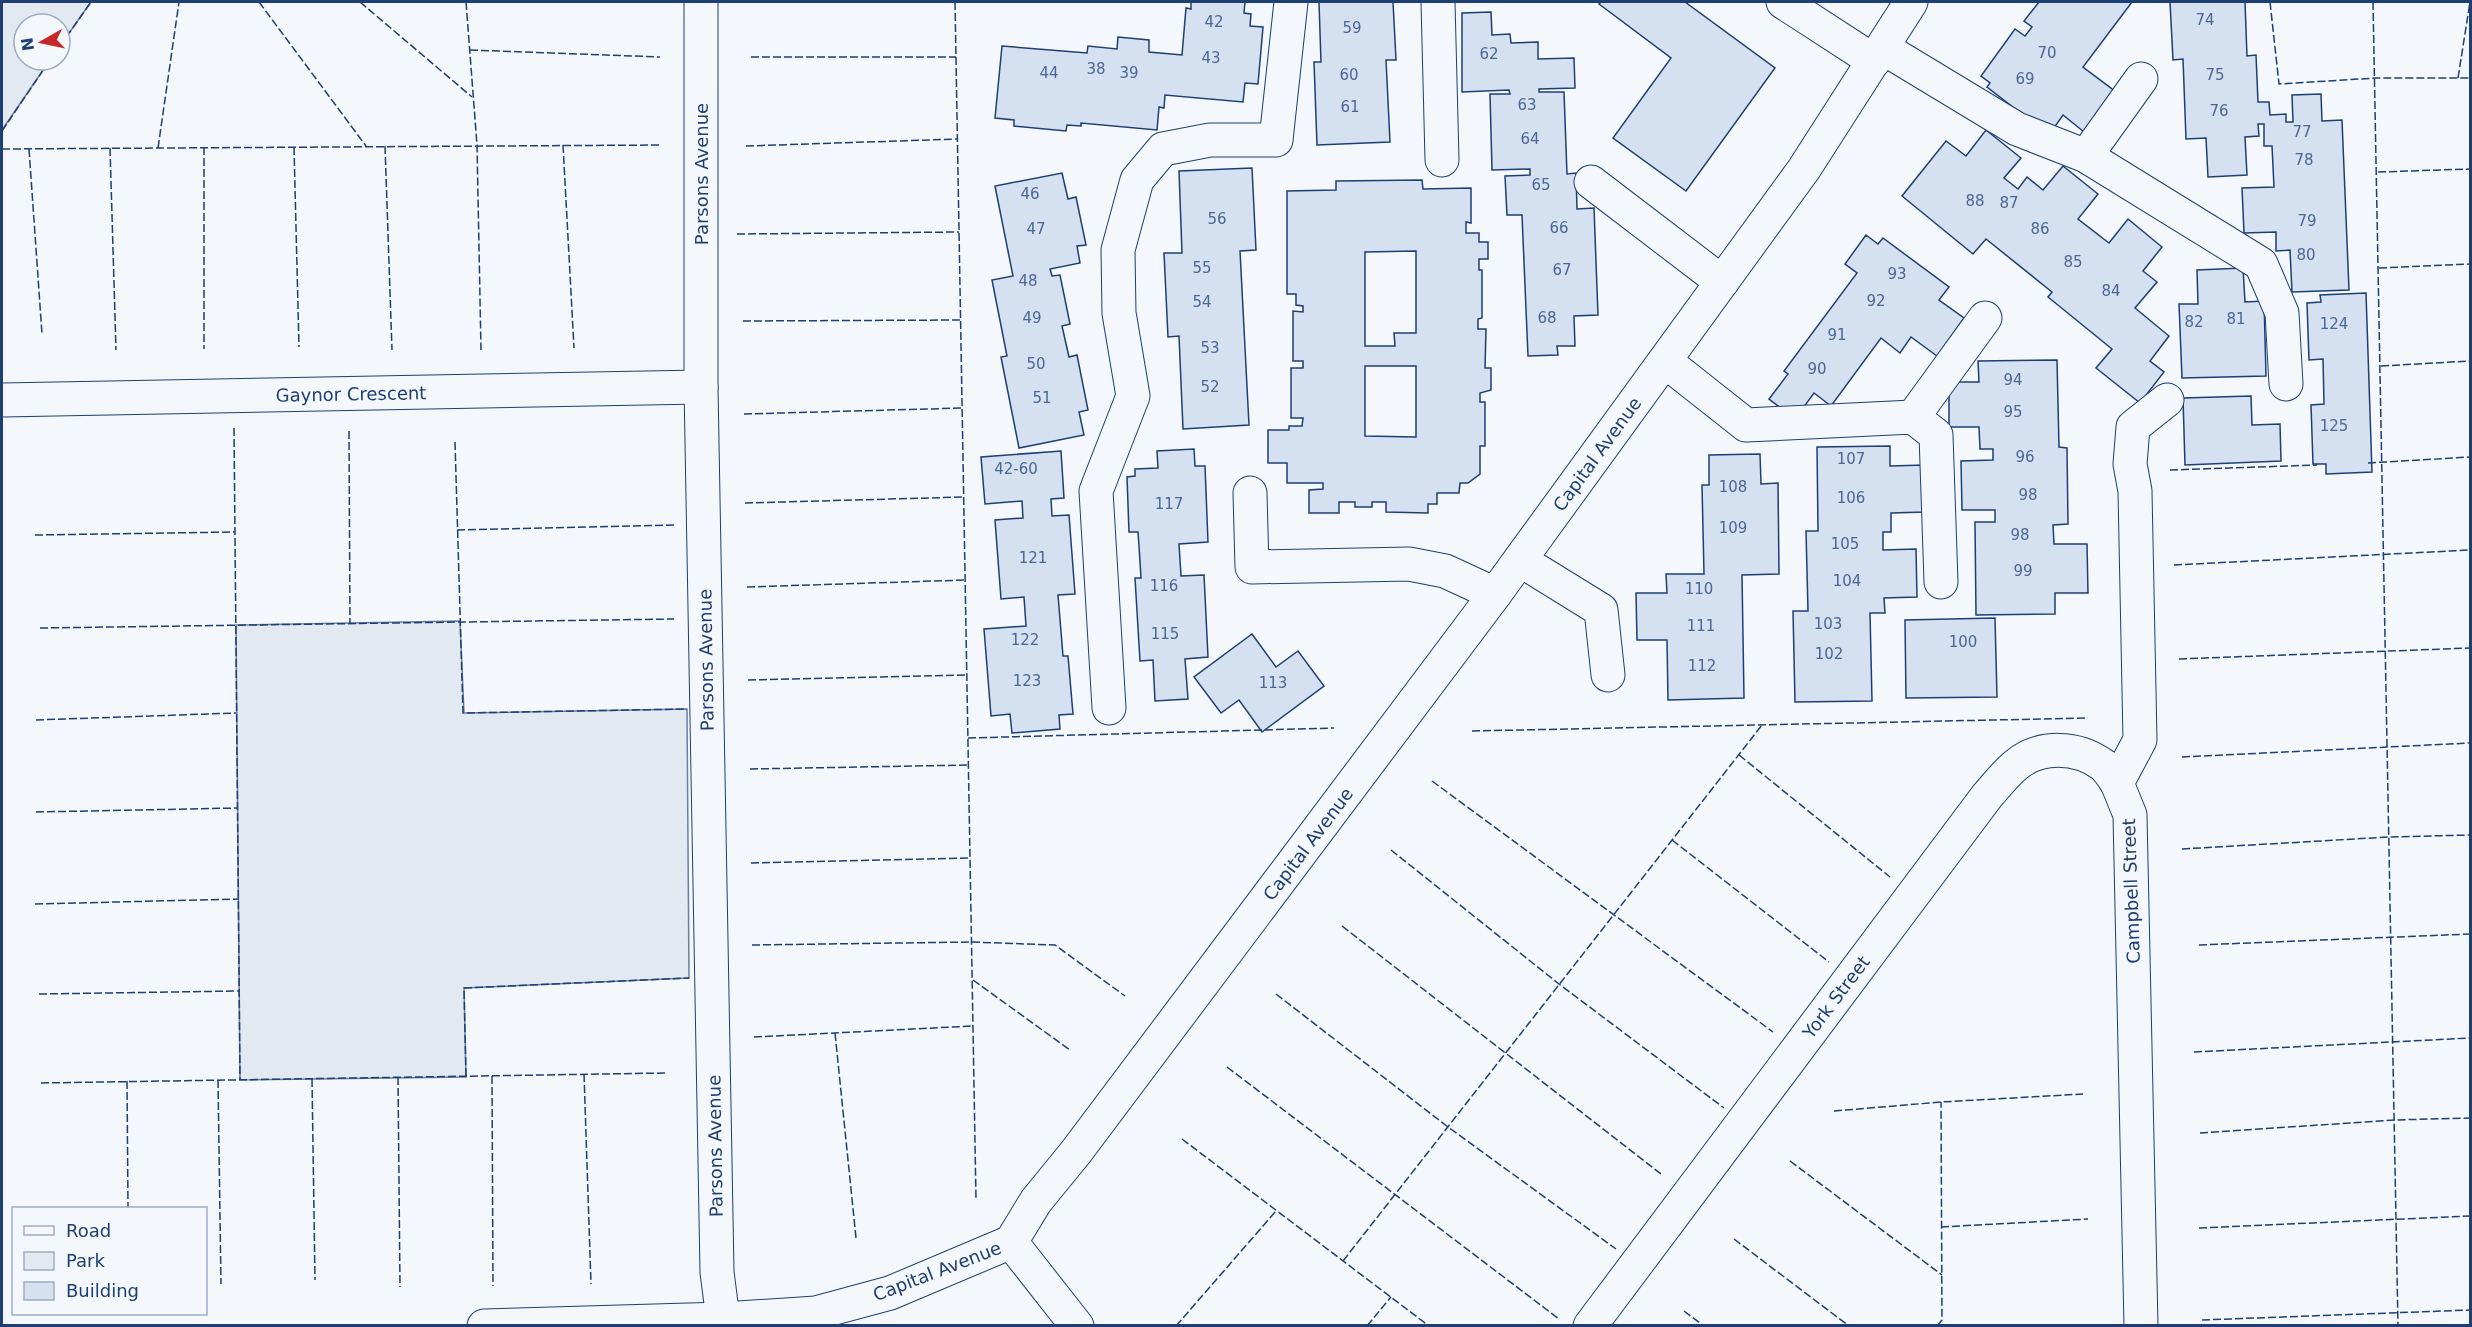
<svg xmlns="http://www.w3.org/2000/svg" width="2472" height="1327" viewBox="0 0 2472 1327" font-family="'DejaVu Sans',sans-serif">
  <rect width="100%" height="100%" fill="#f4f7fb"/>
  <g fill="#e3e9f0" stroke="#687fa3" stroke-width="1.5">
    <polygon points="2,2 91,2 60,46 60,24 24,24 24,60 50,60 2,130"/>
    <polygon points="460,621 464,713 687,709 689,978 464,988 466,1077 240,1080 236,625"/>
  </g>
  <g fill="#d5e0f0" stroke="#1d3f73" stroke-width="1.5" fill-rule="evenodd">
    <polygon points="1188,2 1245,2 1244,13 1251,14 1250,26 1263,27 1258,84 1245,83 1243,102 1165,95 1164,108 1159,107 1157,130 1081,123 1081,126 1067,125 1066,131 1014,126 1014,120 995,118 1002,46 1087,53 1088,46 1117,49 1118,37 1149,40 1149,52 1182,55 1186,8 1191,9 1191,2"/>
    <polygon points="1319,2 1393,2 1396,60 1386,60 1390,142 1317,145 1314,62 1321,62"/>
    <polygon points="1601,2 1685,2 1775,68 1686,191 1613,138 1671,58 1599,4"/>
    <polygon points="2039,2 2132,2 2083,67 2120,95 2089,136 2063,115 2049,135 1987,87 1990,83 1981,76 2015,29 2025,36 2032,27 2024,21"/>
    <polygon points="2170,2 2245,2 2247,56 2256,55 2258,102 2269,102 2270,115 2286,114 2286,122 2293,122 2292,95 2321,94 2322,121 2342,120 2349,290 2292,292 2290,250 2276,251 2276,232 2244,233 2242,188 2274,187 2272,146 2264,146 2264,124 2258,124 2259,136 2245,137 2247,175 2208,177 2206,138 2186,139 2183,59 2173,60"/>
    <polygon points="1491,12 1492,35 1510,34 1511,43 1538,42 1538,59 1574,58 1575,88 1539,89 1539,92 1564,92 1567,174 1576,173 1577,209 1594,208 1598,315 1574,316 1575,346 1557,346 1558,355 1528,356 1522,215 1507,215 1505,176 1530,175 1530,169 1492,170 1490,94 1510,94 1509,90 1462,92 1462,13"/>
    <polygon points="1986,130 2021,158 2004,178 2018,189 2027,177 2043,190 2063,166 2098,194 2078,219 2109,243 2128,219 2162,247 2143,271 2157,282 2135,308 2169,336 2150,361 2164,372 2140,403 2096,368 2112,349 2048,297 2052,292 1986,239 1973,254 1902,196 1946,141 1966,156"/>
    <polygon points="1252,168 1256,250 1240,251 1249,425 1183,429 1179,336 1168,337 1164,253 1182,253 1179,171"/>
    <polygon points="1062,173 1068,199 1076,197 1086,245 1077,246 1080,263 1050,269 1052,276 1060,275 1070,324 1062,326 1069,357 1077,355 1088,410 1079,412 1084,435 1019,448 1001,357 1007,356 992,280 1013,276 995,186"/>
    <path d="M 1422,180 L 1423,189 L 1471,188 L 1471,223 L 1466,222 L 1466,233 L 1479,233 L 1479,242 L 1488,242 L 1488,259 L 1479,259 L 1479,270 L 1482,270 L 1482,318 L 1478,319 L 1478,329 L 1486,329 L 1485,368 L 1491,368 L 1491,390 L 1480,393 L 1480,402 L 1485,402 L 1485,446 L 1480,446 L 1480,474 L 1468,483 L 1460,483 L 1459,493 L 1437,493 L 1437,504 L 1428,504 L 1428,513 L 1386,512 L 1386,502 L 1372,502 L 1372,507 L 1355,507 L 1355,502 L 1339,502 L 1339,513 L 1309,513 L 1309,490 L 1323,489 L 1323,483 L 1287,483 L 1287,463 L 1268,463 L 1268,430 L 1289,430 L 1289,426 L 1302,426 L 1303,418 L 1291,418 L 1291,368 L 1303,368 L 1303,361 L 1293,361 L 1293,311 L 1303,312 L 1303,306 L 1296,305 L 1296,294 L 1287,294 L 1287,191 L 1336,190 L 1336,181 ZM 1416,251 L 1416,333 L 1394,333 L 1395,346 L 1365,346 L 1365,252 ZM 1365,366 L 1416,366 L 1416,437 L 1365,436 Z"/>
    <polygon points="1866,235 1878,244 1883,238 1949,287 1939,300 1964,318 1937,356 1911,337 1900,353 1881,338 1831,406 1814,393 1795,419 1769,399 1788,374 1784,371 1857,273 1845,264"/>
    <polygon points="2243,268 2245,302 2264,301 2266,376 2182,378 2179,304 2198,304 2197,270"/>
    <polygon points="2366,293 2372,472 2326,474 2326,464 2313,464 2311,405 2324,404 2323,359 2309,360 2307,303 2321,302 2320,295"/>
    <polygon points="2057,360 2059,447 2067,448 2068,524 2053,525 2054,544 2087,544 2088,593 2055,593 2055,614 1976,615 1975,522 1995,522 1995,510 1962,510 1961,461 1993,460 1993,449 1980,449 1979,427 1949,427 1949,382 1979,382 1978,361"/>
    <polygon points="2251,396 2252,425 2280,424 2281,461 2185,465 2183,398"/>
    <polygon points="1890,446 1890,466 1925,465 1925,512 1891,513 1891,532 1883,532 1883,550 1916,549 1917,597 1884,598 1885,613 1870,613 1872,701 1795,702 1793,611 1808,611 1806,531 1818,531 1817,447"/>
    <polygon points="1194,449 1195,466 1205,466 1208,542 1179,544 1181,576 1204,575 1208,657 1185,659 1188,699 1155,701 1153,660 1140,661 1135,578 1141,578 1139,546 1138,532 1129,532 1127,477 1135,476 1135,469 1158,468 1157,451"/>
    <polygon points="1061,451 1064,498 1051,499 1052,516 1069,515 1075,594 1058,595 1063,656 1068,656 1073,714 1059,715 1060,729 1012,733 1010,714 991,716 984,629 1026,626 1024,597 1001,599 995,520 1023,518 1022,501 985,504 981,457"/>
    <polygon points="1760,454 1761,484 1778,483 1779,574 1742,575 1744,698 1668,700 1667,640 1637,640 1636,593 1667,593 1666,574 1704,574 1702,485 1709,485 1709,455"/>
    <polygon points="1995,618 1997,697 1906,698 1905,620"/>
    <polygon points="1252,634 1276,667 1298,651 1324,686 1262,732 1239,700 1221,713 1194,677"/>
  </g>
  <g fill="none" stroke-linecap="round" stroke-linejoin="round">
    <g stroke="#1d3f73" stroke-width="35">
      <g id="minor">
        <polyline points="701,2 701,387 717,1272 723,1319"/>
        <polyline points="1438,2 1442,160"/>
        <polyline points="1783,2 1874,61"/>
        <polyline points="1883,48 2017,129 2086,156 2261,264 2282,313 2286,384"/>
        <polyline points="2086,156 2141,79"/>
        <polyline points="1591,182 1722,282"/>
        <polyline points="1665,361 1746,425 1913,417 1936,435 1941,582"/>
        <polyline points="2,400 701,387"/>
        <polyline points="1913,417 1985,318"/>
        <polyline points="1250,493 1252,567 1409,564 1445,571 1495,594"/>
        <polyline points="1520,560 1601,610 1608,675"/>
        <polyline points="1109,708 1096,491 1133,396 1119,313 1118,250 1137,180 1163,149 1210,140 1276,140 1291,2"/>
        <polyline points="1011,1242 1077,1326"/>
        <polyline points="484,1326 723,1319 816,1313 890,1293 1011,1242 1036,1201 1076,1152 1495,594 1804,169 1911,2"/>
        <path d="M 1590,1326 L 1987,796 C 1996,786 2005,774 2016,765 C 2040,745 2077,746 2103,765 C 2108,769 2113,777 2117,783"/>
        <polyline points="2141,1326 2130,815 2117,783 2140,740 2135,491 2130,464 2133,427 2167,400"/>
      </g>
    </g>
    <use href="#minor" stroke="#f4f7fb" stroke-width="33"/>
    <g stroke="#1d3f73" stroke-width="1.5" stroke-dasharray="8 3" stroke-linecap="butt">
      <polyline points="259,2 366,146"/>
      <polyline points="360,2 472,97"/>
      <polyline points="466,2 477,145 481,350"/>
      <polyline points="955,2 976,1200"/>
      <polyline points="2270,2 2279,84 2376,78 2470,78"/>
      <polyline points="2373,2 2398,1326"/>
      <polyline points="60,46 91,2"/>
      <polyline points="470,50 660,57"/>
      <polyline points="751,57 956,57"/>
      <polyline points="2458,78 2470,2"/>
      <polyline points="2,131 50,60"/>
      <polyline points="563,145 574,348"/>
      <polyline points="385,146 392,350"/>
      <polyline points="746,146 958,139"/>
      <polyline points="204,147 204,349"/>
      <polyline points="294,147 299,347"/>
      <polyline points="110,148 116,350"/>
      <polyline points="158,148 179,2"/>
      <polyline points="2,149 662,145"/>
      <polyline points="29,149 42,334"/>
      <polyline points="2378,172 2470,169"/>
      <polyline points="737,234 959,232"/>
      <polyline points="2379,268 2470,264"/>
      <polyline points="743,321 961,320"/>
      <polyline points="2381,366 2470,361"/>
      <polyline points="744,414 963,408"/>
      <polyline points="234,428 240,1080"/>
      <polyline points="349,431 350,623"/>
      <polyline points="455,442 463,713 687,709"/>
      <polyline points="2368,463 2470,457"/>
      <polyline points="2170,470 2317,465"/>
      <polyline points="745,503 964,497"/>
      <polyline points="457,530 676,525"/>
      <polyline points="35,535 235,532"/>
      <polyline points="2174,565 2470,550"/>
      <polyline points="747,587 965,580"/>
      <polyline points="40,628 674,619"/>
      <polyline points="2179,659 2470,648"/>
      <polyline points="748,680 967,675"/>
      <polyline points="36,720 236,713"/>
      <polyline points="1472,731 2088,718"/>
      <polyline points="968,738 1334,728"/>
      <polyline points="1739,755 1890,877"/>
      <polyline points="2182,757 2470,743"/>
      <polyline points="750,769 969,765"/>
      <polyline points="1432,781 1773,1032"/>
      <polyline points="36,812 238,808"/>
      <polyline points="1672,840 1829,962"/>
      <polyline points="2182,849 2389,837 2470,835"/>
      <polyline points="1391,850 1559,984 1724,1108"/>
      <polyline points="751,863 970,858"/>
      <polyline points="35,904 239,899"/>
      <polyline points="1342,926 1661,1174"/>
      <polyline points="752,945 972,942 1055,945 1125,996"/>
      <polyline points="2199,945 2470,934"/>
      <polyline points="973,980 1070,1050"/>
      <polyline points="39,994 240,991"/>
      <polyline points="1276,994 1448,1127 1616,1249"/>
      <polyline points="835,1033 856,1238"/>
      <polyline points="754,1037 973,1026"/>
      <polyline points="2194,1052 2470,1038"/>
      <polyline points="1227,1067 1559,1319"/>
      <polyline points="584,1074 591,1284"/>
      <polyline points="466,1076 464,988 689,978"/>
      <polyline points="492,1076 493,1286"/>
      <polyline points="398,1077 400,1287"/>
      <polyline points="312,1079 315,1280"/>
      <polyline points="218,1080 221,1284"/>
      <polyline points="127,1081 128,1208"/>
      <polyline points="41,1083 666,1073"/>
      <polyline points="1834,1111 1941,1102 2083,1094"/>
      <polyline points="2200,1133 2394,1120 2470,1118"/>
      <polyline points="1182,1139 1429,1326"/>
      <polyline points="1790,1161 1942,1275"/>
      <polyline points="1941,1227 2088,1219"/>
      <polyline points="2199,1228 2470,1216"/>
      <polyline points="1734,1239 1849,1326"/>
      <polyline points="1343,1261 1762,725"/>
      <polyline points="1684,1311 1704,1326"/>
      <polyline points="2202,1320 2470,1310"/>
      <polyline points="1176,1326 1276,1211"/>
      <polyline points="1367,1326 1391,1297"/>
      <polyline points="1937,1326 1942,1320 1941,1102"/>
    </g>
  </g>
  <g text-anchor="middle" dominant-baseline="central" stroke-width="4.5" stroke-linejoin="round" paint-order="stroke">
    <g font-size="15" fill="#4b6792">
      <text x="2205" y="20">74</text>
      <text x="1214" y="22">42</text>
      <text x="1352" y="28">59</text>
      <text x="2047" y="53">70</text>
      <text x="1489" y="54">62</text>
      <text x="1211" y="58">43</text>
      <text x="1096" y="69">38</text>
      <text x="1049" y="73">44</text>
      <text x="1129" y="73">39</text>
      <text x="1349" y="75">60</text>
      <text x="2215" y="75">75</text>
      <text x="2025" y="79">69</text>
      <text x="1527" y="105">63</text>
      <text x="1350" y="107">61</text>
      <text x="2219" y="111">76</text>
      <text x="2302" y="132">77</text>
      <text x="1530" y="139">64</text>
      <text x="2304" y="160">78</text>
      <text x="1541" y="185">65</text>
      <text x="1030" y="194">46</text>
      <text x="1975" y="201">88</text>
      <text x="2009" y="203">87</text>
      <text x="1217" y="219">56</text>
      <text x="2307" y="221">79</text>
      <text x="1559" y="228">66</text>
      <text x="1036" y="229">47</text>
      <text x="2040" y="229">86</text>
      <text x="2306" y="255">80</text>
      <text x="2073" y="262">85</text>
      <text x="1202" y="268">55</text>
      <text x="1562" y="270">67</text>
      <text x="1897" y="274">93</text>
      <text x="1028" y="281">48</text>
      <text x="2111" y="291">84</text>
      <text x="1876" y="301">92</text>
      <text x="1202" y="302">54</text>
      <text x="1032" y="318">49</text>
      <text x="1547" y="318">68</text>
      <text x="2236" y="319">81</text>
      <text x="2194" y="322">82</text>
      <text x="2334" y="324">124</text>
      <text x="1837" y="335">91</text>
      <text x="1210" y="348">53</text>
      <text x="1036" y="364">50</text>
      <text x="1817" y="369">90</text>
      <text x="2013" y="380">94</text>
      <text x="1210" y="387">52</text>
      <text x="1042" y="398">51</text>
      <text x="2013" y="412">95</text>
      <text x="2334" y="426">125</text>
      <text x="2025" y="457">96</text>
      <text x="1851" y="459">107</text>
      <text x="1016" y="469">42-60</text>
      <text x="1733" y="487">108</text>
      <text x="2028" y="495">98</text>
      <text x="1851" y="498">106</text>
      <text x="1169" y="504">117</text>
      <text x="1733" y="528">109</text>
      <text x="2020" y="535">98</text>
      <text x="1845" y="544">105</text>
      <text x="1033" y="558">121</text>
      <text x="2023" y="571">99</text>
      <text x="1847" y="581">104</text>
      <text x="1164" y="586">116</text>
      <text x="1699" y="589">110</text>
      <text x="1828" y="624">103</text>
      <text x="1701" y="626">111</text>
      <text x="1165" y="634">115</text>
      <text x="1025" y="640">122</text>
      <text x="1963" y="642">100</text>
      <text x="1829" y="654">102</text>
      <text x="1702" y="666">112</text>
      <text x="1027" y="681">123</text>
      <text x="1273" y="683">113</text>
    </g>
    <g font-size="18" fill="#1d3f73" stroke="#f4f7fb">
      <text transform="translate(701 174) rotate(-90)">Parsons Avenue</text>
      <text transform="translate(351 394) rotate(-1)">Gaynor Crescent</text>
      <text transform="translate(1597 454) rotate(-54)">Capital Avenue</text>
      <text transform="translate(706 660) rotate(-91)">Parsons Avenue</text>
      <text transform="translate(1308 844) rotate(-53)">Capital Avenue</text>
      <text transform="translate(2131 891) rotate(-92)">Campbell Street</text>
      <text transform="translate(1836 997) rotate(-53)">York Street</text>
      <text transform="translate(715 1146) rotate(-91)">Parsons Avenue</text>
      <text transform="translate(937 1271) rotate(-21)">Capital Avenue</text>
    </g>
  </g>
  <rect width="2472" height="1327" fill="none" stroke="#1d3f73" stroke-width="6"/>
  <rect x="12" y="1207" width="195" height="108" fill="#f4f7fb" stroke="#9eadc5" stroke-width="1.5"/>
  <rect x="24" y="1226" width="30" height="9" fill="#f4f7fb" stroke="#9eadc5" stroke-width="1.5"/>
  <text x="66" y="1237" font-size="18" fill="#1d3f73">Road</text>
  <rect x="24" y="1252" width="30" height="18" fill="#e3e9f0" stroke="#9eadc5" stroke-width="1.5"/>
  <text x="66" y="1267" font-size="18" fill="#1d3f73">Park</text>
  <rect x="24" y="1282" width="30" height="18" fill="#d5e0f0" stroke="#9eadc5" stroke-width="1.5"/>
  <text x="66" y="1297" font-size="18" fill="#1d3f73">Building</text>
  <g transform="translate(42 42) rotate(261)"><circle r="28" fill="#f4f7fb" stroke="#9eadc5" stroke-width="1.5"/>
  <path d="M0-4.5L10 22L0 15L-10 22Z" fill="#c62828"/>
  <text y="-9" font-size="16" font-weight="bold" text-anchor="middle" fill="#1d3f73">N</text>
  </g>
</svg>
